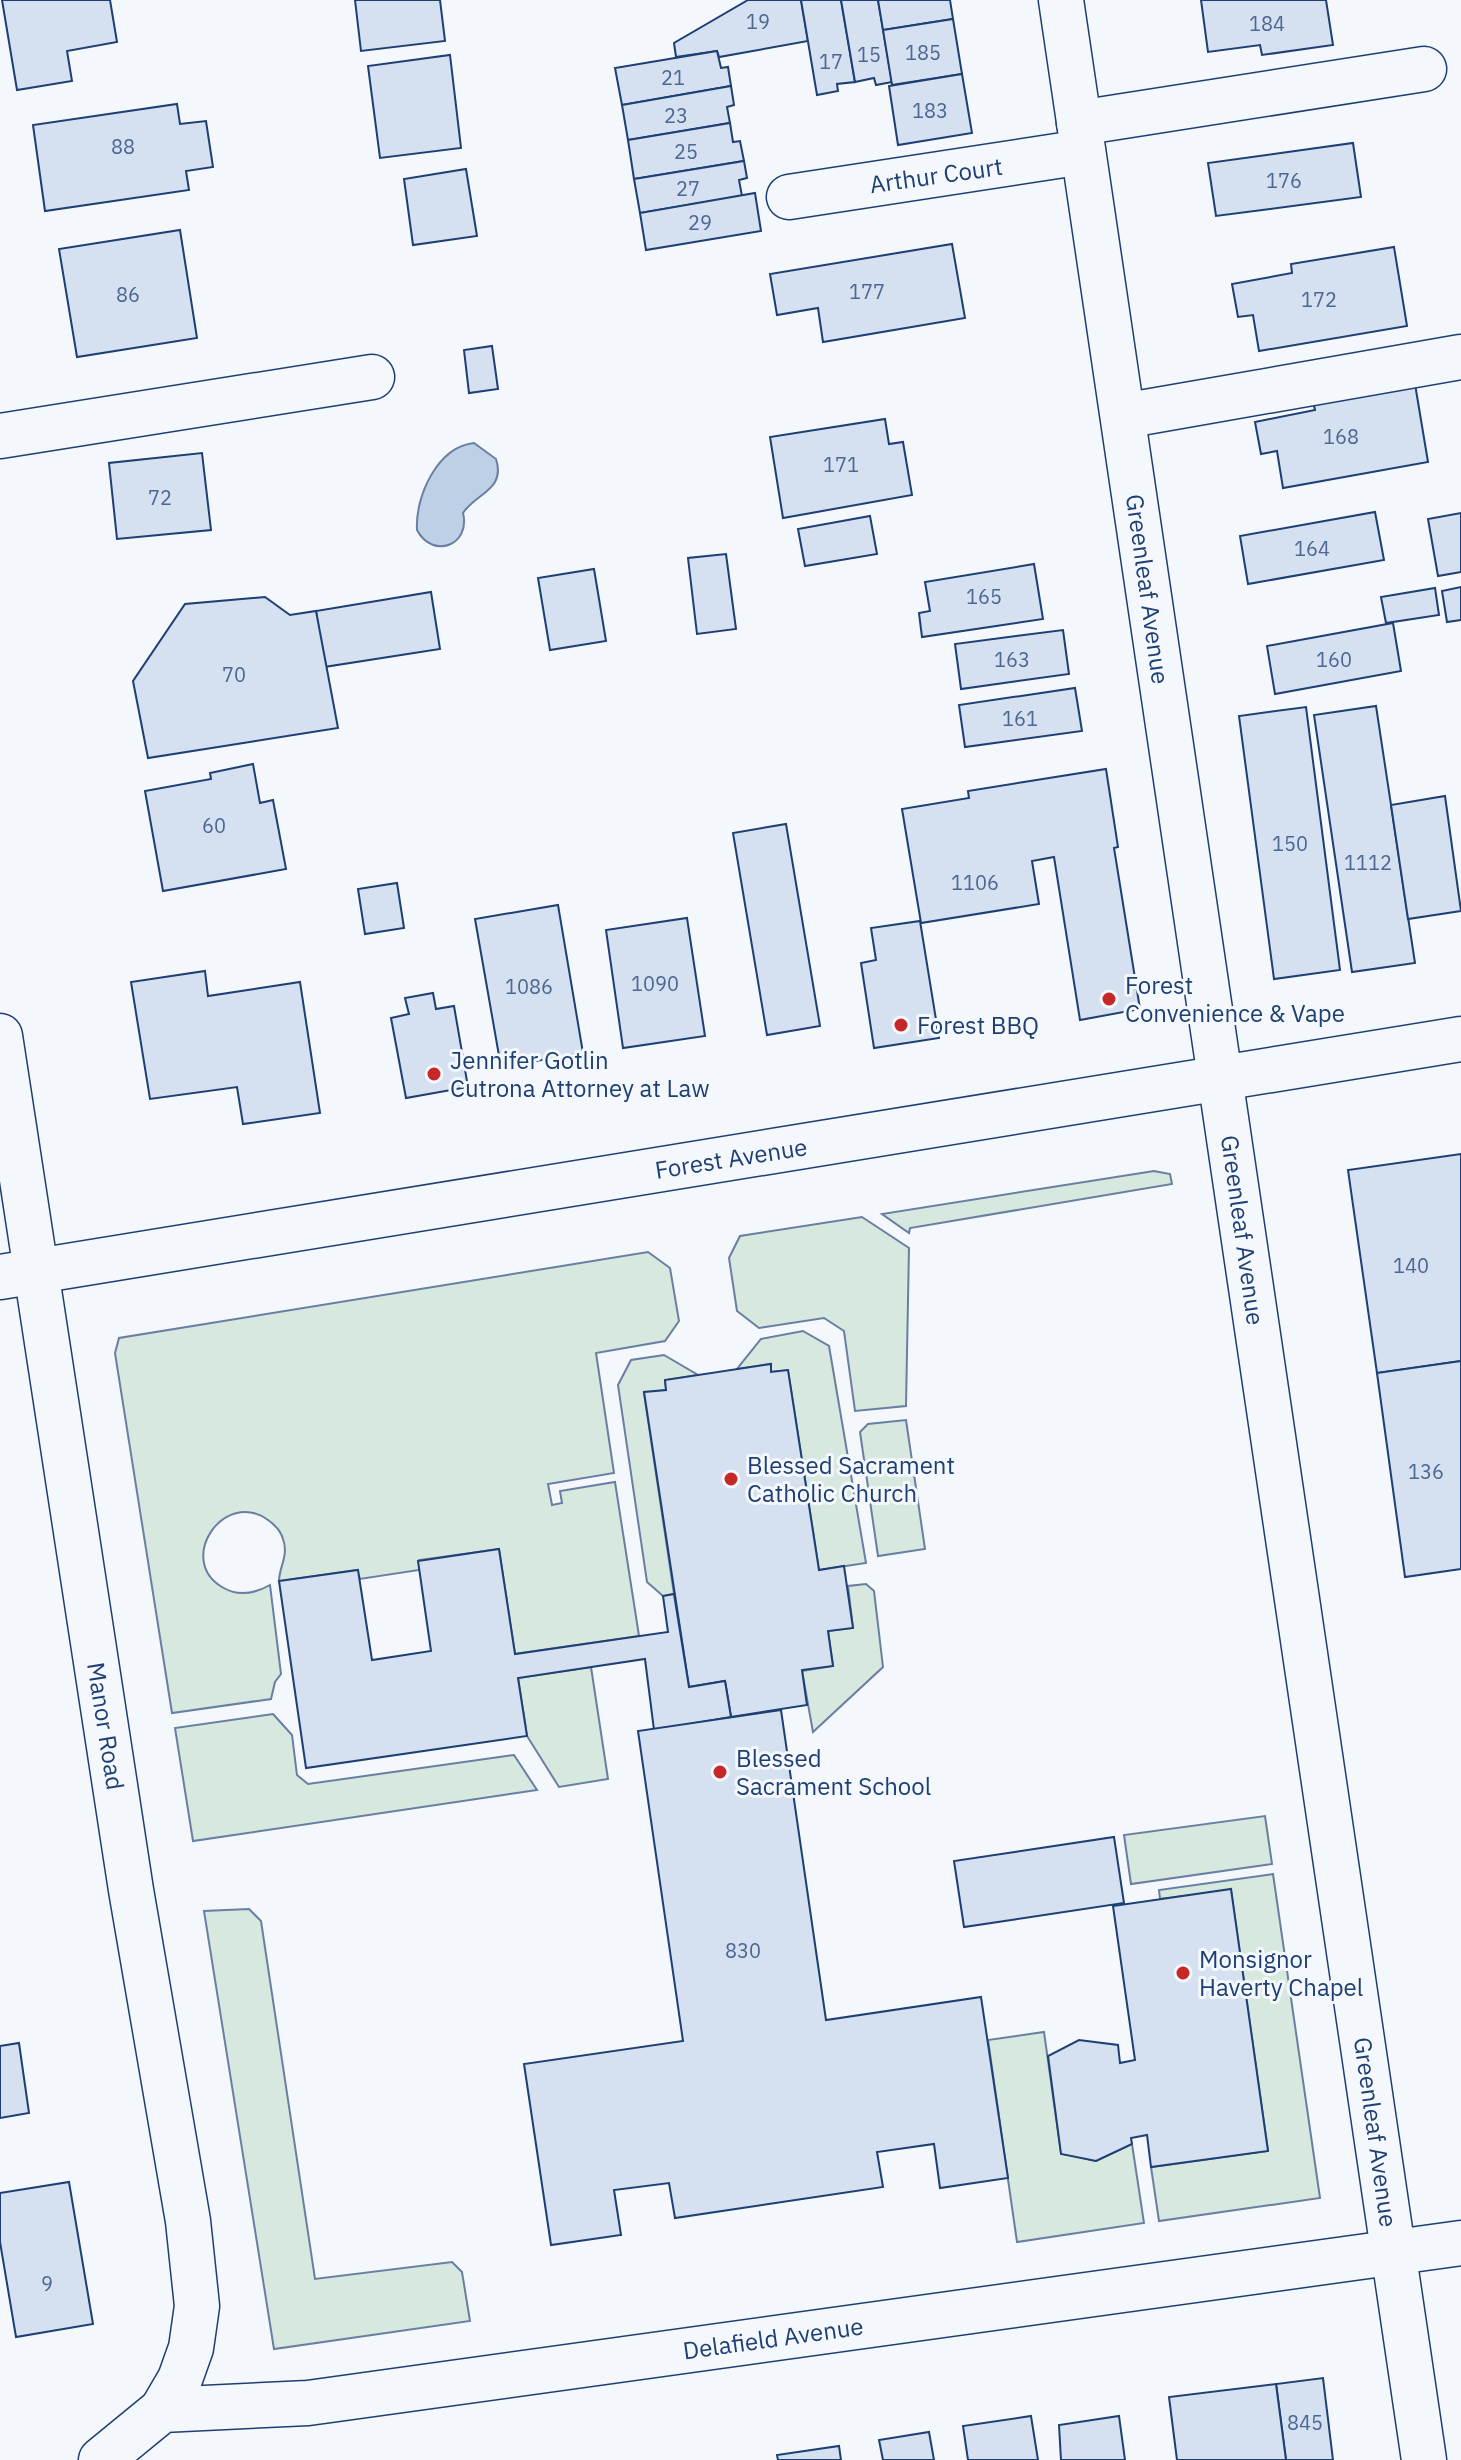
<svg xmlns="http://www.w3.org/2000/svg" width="1461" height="2460" viewBox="0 0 1461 2460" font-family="'IBM Plex Sans',sans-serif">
  <rect width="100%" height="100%" fill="#f4f7fb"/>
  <g fill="#d7e8df" stroke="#687fa3" stroke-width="2">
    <polygon points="1154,1171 1170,1174 1172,1184 910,1228 909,1233 882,1214"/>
    <polygon points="862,1217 909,1248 906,1406 855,1411 844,1331 824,1318 759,1328 737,1311 729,1258 740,1236"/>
    <path d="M 648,1252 L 670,1268 L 679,1321 L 665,1341 L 596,1353 L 614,1473 L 548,1484 L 552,1505 L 562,1503 L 560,1491 L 615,1482 L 639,1636 L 515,1654 L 499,1549 L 419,1560 L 419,1570 L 360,1579 L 357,1570 L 279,1581 C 279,1567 289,1556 283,1539 C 281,1531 275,1525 268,1520 C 224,1488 176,1560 222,1587 C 238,1597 254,1594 270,1585 L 281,1674 L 275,1682 L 271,1699 L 172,1713 L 115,1353 L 119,1338 Z"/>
    <polygon points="803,1331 829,1346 866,1563 819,1570 788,1370 771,1372 770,1364 737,1369 761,1339"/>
    <polygon points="664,1355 698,1375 665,1380 666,1390 644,1393 674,1594 663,1596 647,1582 618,1385 631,1360"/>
    <polygon points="906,1420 925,1549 878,1556 860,1432 868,1424"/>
    <polygon points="866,1584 874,1591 883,1667 813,1732 802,1671 833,1666 828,1631 853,1628 848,1586"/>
    <polygon points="591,1667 608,1779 559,1787 527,1736 518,1678"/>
    <polygon points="273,1714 292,1735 297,1775 308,1784 514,1755 537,1790 193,1841 175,1728"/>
    <polygon points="1265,1816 1272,1864 1131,1884 1124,1835"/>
    <polygon points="1273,1874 1320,2198 1159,2221 1151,2167 1268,2151 1231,1890 1160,1899 1159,1890"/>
    <polygon points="249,1909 261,1921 315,2279 452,2262 462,2272 470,2321 274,2349 204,1911"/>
    <polygon points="1044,2032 1061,2153 1096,2161 1132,2144 1144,2223 1017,2242 988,2040"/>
  </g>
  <path fill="#bed0e5" stroke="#687fa3" stroke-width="2" d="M 474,443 L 496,459 C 506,490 476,493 463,513 C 471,545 433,560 417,530 C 415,497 437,447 474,443 Z"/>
  <g fill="#d5e0f0" stroke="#1d3f73" stroke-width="2">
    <polygon points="2,0 110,0 117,42 67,51 72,81 17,90"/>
    <polygon points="355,0 440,0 445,41 361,51"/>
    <polygon points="748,0 801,0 808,41 719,57 717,51 676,57 674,43"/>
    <polygon points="801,0 841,0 855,82 837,84 838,91 817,95"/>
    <polygon points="841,0 878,0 892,82 876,85 874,78 855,82"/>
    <polygon points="878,0 950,0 953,19 883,30"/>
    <polygon points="1201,0 1326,0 1333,45 1262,55 1260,45 1208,52"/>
    <polygon points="953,19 962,74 892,85 883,30"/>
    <polygon points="717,51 721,68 728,67 731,86 622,105 615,68"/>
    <polygon points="450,55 461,148 380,158 368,66"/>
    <polygon points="962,74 972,133 898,145 889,86"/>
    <polygon points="731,86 734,105 727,107 730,123 628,140 622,105"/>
    <polygon points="177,104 180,124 206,121 213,167 186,171 189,190 45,211 33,125"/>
    <polygon points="730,123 733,142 740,141 744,161 634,179 628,140"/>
    <polygon points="1353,143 1361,197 1216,216 1208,163"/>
    <polygon points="744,161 747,178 739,180 742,196 640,213 634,179"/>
    <polygon points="466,169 477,236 413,245 404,179"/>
    <polygon points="755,193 761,231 646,250 640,213"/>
    <polygon points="180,230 197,338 77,357 59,249"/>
    <polygon points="952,244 965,318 823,342 818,308 777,315 770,274"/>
    <polygon points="1394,247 1407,326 1259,351 1253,315 1238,317 1232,284 1292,273 1291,264"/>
    <polygon points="492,346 498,389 469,393 464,350"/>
    <polygon points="1415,384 1428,462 1283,488 1277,451 1261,454 1255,422 1315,410 1313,401"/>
    <polygon points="885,419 889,444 903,442 912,495 783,518 770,437"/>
    <polygon points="202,453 211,530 117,539 109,463"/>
    <polygon points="1375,512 1384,560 1248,584 1240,536"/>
    <polygon points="1461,513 1461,572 1438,576 1428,519"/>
    <polygon points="870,516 877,554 805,566 798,529"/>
    <polygon points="726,554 736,629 697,634 688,558"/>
    <polygon points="1034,564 1043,619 922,637 919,613 930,611 925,582"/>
    <polygon points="594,569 606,641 550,650 538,578"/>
    <polygon points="1461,587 1461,620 1447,622 1442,591"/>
    <polygon points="1435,588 1439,615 1386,623 1381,597"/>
    <polygon points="431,592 440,649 324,667 316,611"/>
    <polygon points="265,597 290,615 316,611 338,728 148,758 133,681 185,604"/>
    <polygon points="1393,623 1401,671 1275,694 1267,646"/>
    <polygon points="1063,630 1069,674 961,689 955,644"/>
    <polygon points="1075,688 1082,731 965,747 959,705"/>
    <polygon points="1376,706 1415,963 1352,972 1314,715"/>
    <polygon points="1306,707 1340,970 1274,979 1239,716"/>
    <polygon points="253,764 260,803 273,800 286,869 163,891 145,791 211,779 210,773"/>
    <polygon points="1106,769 1118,847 1114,848 1140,1009 1080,1020 1054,857 1032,861 1039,904 921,923 902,809 969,798 968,791"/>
    <polygon points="1445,796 1461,911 1408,919 1391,805"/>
    <polygon points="786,824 820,1026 767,1035 733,833"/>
    <polygon points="397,883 404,928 365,934 358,889"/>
    <polygon points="558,905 583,1053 501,1067 475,919"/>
    <polygon points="687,918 705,1036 623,1048 606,930"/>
    <polygon points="920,921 939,1038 874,1048 861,963 876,960 871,928"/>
    <polygon points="205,971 208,996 300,982 320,1113 243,1124 237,1087 150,1099 131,982"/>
    <polygon points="433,993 436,1009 454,1006 468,1087 406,1098 391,1018 409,1014 405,998"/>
    <polygon points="1461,1154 1461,1361 1377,1373 1348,1170"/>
    <polygon points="1461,1361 1461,1569 1405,1577 1377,1373"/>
    <polygon points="771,1364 771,1372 788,1370 819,1570 844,1566 853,1628 828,1631 833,1666 802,1670 807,1705 731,1717 725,1681 689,1687 644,1392 666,1390 665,1380"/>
    <polygon points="499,1549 515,1654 668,1632 663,1596 674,1594 689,1687 725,1681 731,1717 654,1730 645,1659 518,1678 527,1736 306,1768 279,1581 358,1570 372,1660 431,1651 418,1561"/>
    <polygon points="781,1710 826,2020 981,1997 1008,2178 940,2188 934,2144 877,2152 883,2187 675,2218 669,2183 614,2190 621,2235 551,2245 524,2064 683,2041 638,1731"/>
    <polygon points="1114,1837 1124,1903 964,1927 954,1861"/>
    <polygon points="1231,1889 1268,2151 1151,2167 1147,2135 1131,2138 1132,2144 1096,2161 1061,2154 1048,2056 1079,2040 1118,2045 1120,2063 1135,2060 1113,1906"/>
    <polygon points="19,2043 29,2113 0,2118 0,2046"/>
    <polygon points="69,2182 93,2324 16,2337 0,2242 0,2193"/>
    <polygon points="1323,2378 1333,2460 1286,2460 1276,2384"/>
    <polygon points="1276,2384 1286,2460 1177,2460 1169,2397"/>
    <polygon points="1031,2416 1038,2460 968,2460 963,2426"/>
    <polygon points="1119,2416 1125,2460 1061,2460 1059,2425"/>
    <polygon points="929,2432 934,2460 883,2460 879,2440"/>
    <polygon points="839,2446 841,2460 778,2460 777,2455"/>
  </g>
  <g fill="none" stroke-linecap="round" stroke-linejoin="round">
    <g stroke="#1d3f73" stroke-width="47">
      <g id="minor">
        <polyline points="1061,0 1424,2460"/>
        <polyline points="1079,123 1424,69"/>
        <polyline points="789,197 1083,152"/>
        <polyline points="1123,416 1461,357"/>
        <polyline points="0,436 372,377"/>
        <polyline points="0,1036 131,1890 188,2221 197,2306 191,2348 180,2379 162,2410"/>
        <polyline points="101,2460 162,2410 308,2403 1461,2243"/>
      </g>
    </g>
    <g stroke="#1d3f73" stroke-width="47">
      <polyline id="major" points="0,1277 1461,1039"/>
    </g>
    <use href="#minor" stroke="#f4f7fb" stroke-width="44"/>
    <use href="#major" stroke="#f4f7fb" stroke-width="44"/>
  </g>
  <g fill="#c62828" stroke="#f4f7fb" stroke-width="3">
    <circle cx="1109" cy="999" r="8"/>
    <circle cx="901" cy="1025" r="8"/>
    <circle cx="434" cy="1074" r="8"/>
    <circle cx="731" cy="1479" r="8"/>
    <circle cx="720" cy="1772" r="8"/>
    <circle cx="1183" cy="1973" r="8"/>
  </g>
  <g text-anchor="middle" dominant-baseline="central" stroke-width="6" stroke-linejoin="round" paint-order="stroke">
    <g font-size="20" fill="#4b6792">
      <text x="758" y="21">19</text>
      <text x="1267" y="23">184</text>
      <text x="923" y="52">185</text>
      <text x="869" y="54">15</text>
      <text x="831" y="61">17</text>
      <text x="673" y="77">21</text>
      <text x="930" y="110">183</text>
      <text x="676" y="115">23</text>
      <text x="123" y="146">88</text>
      <text x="686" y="151">25</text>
      <text x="1284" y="180">176</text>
      <text x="688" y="188">27</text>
      <text x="700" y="222">29</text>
      <text x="867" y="291">177</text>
      <text x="128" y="294">86</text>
      <text x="1319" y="299">172</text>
      <text x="1341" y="436">168</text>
      <text x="841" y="464">171</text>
      <text x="160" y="497">72</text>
      <text x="1312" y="548">164</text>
      <text x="984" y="596">165</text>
      <text x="1012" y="659">163</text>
      <text x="1334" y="659">160</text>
      <text x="234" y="674">70</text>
      <text x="1020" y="718">161</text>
      <text x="214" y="825">60</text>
      <text x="1290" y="843">150</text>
      <text x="1368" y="862">1112</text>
      <text x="975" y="882">1106</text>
      <text x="655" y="983">1090</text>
      <text x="529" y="986">1086</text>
      <text x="1411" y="1265">140</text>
      <text x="1426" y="1471">136</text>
      <text x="743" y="1950">830</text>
      <text x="47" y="2283">9</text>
      <text x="1305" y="2422">845</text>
    </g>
    <g font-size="24" fill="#1d3f73" stroke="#f4f7fb">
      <text transform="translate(936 175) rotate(-8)">Arthur Court</text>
      <text transform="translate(1148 589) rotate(82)">Greenleaf Avenue</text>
      <text transform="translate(731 1158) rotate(-9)">Forest Avenue</text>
      <text transform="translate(1243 1230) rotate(82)">Greenleaf Avenue</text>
      <text transform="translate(106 1726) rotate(81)">Manor Road</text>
      <text transform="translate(1376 2132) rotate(82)">Greenleaf Avenue</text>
      <text transform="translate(773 2338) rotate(-8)">Delafield Avenue</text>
    </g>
    <g font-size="24" fill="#1d3f73" stroke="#f4f7fb" text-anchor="start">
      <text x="1125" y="985">Forest<tspan x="1125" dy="28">Convenience &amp; Vape</tspan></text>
      <text x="917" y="1025">Forest BBQ</text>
      <text x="450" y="1060">Jennifer Gotlin<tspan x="450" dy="28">Cutrona Attorney at Law</tspan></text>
      <text x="747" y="1465">Blessed Sacrament<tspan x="747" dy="28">Catholic Church</tspan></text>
      <text x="736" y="1758">Blessed<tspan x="736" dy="28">Sacrament School</tspan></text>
      <text x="1199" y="1959">Monsignor<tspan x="1199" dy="28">Haverty Chapel</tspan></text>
    </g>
  </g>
</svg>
